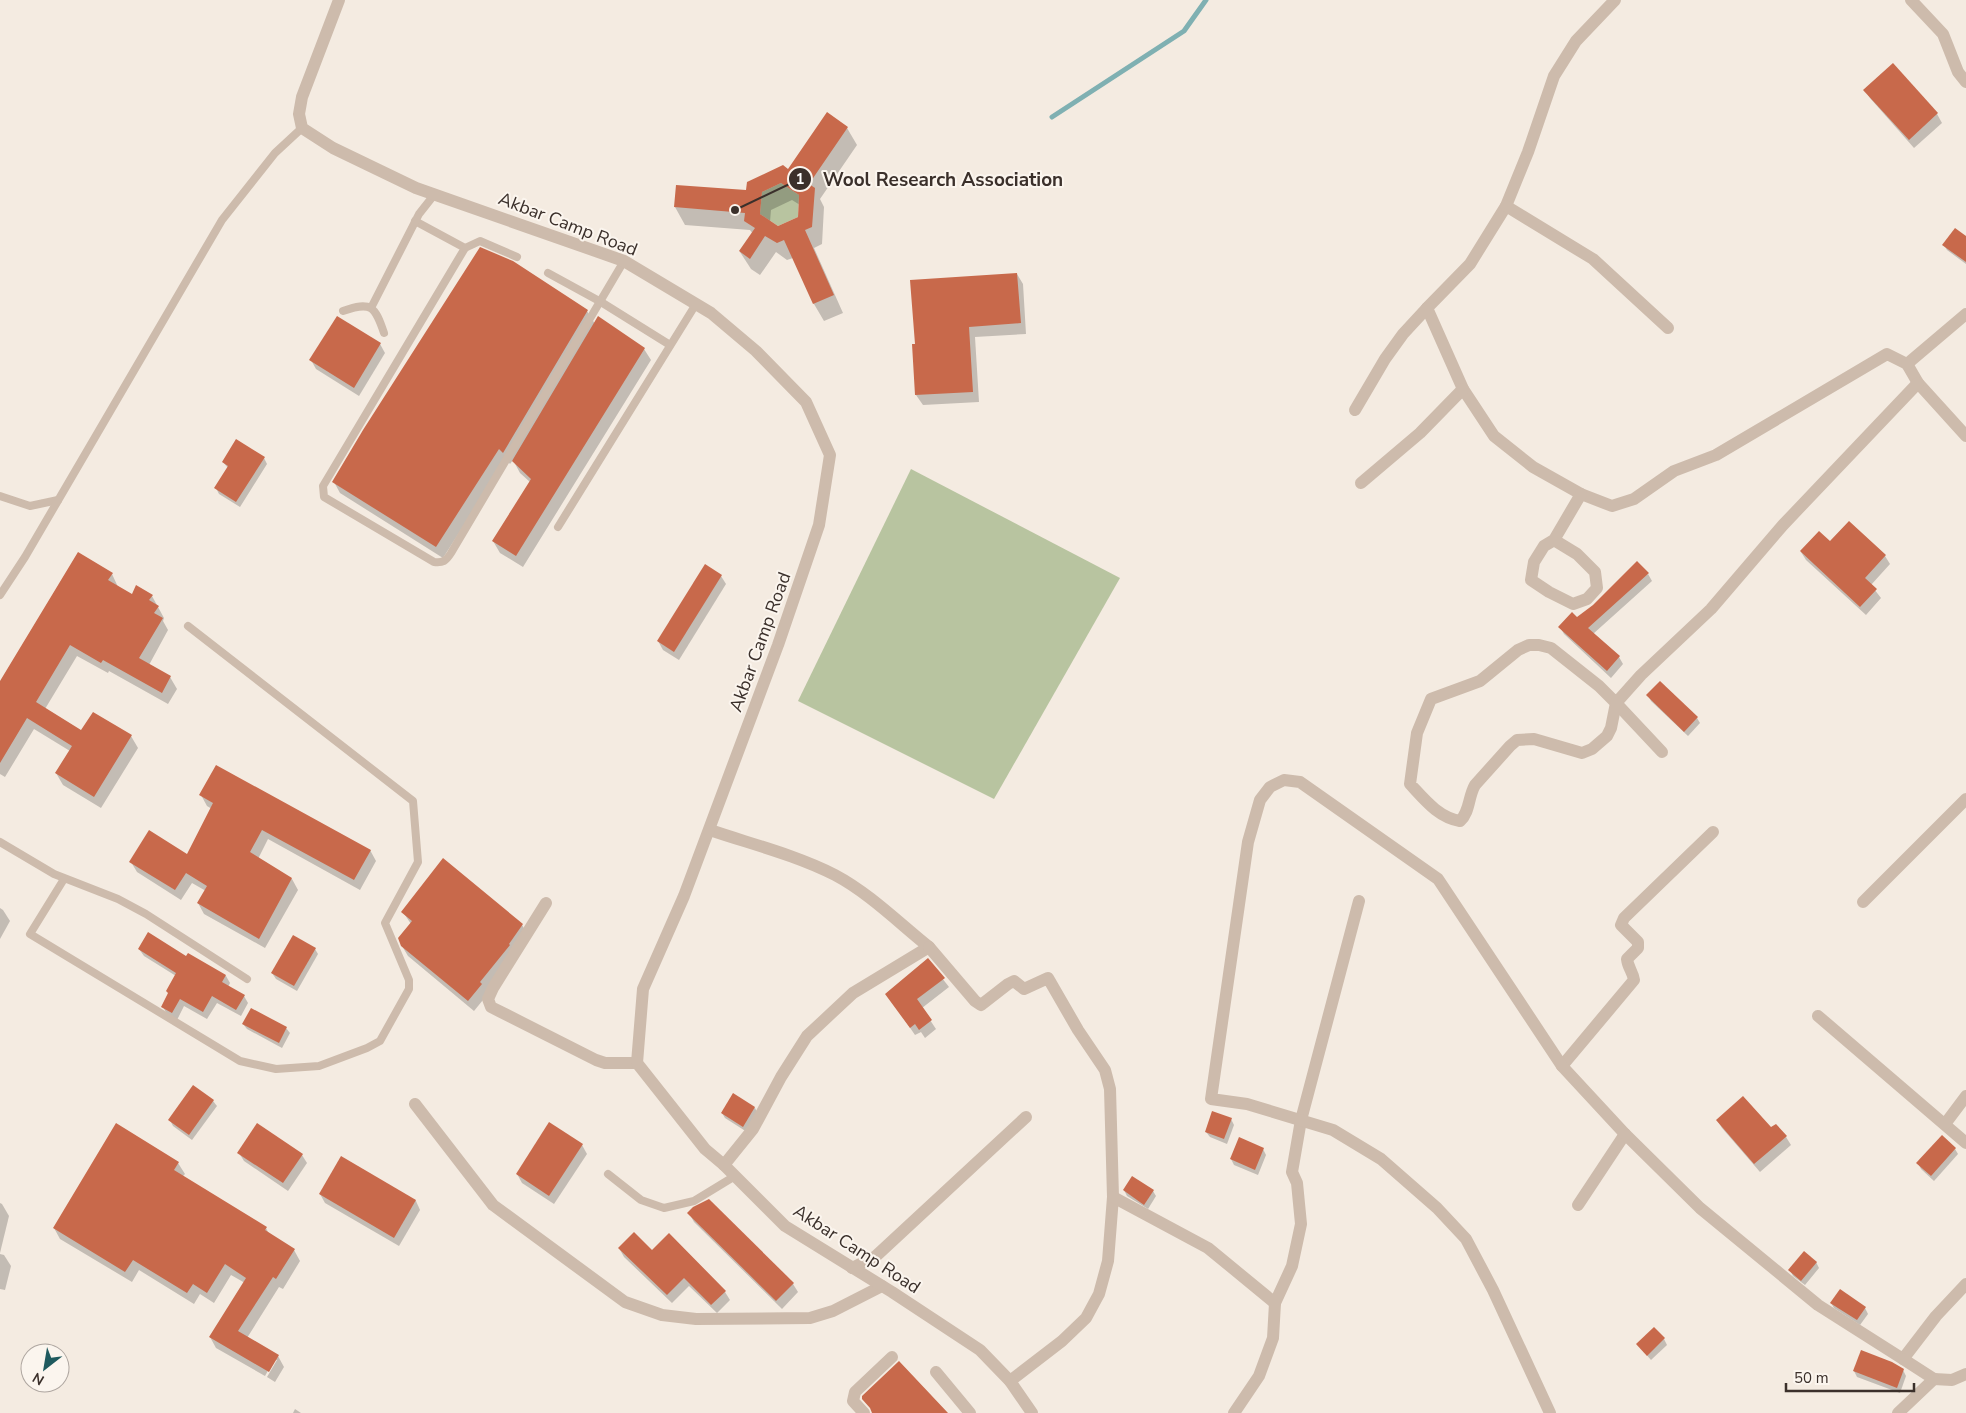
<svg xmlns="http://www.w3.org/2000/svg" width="1966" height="1413" viewBox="0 0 1966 1413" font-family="'Nunito Sans',sans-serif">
  <rect width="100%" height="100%" fill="#f4ebe1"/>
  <g fill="#b8c4a0">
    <polygon points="781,183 799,195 798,217 778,226 760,214 762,192"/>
    <polygon points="911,469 1120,578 994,799 798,701"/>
  </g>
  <g fill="#0003" fill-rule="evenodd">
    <polygon points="1893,65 1937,114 1942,123 1914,148 1870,98 1865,90"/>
    <path d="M 847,128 L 857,145 L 820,199 L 824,207 L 822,244 L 814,248 L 843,313 L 824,321 L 814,304 L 793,258 L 787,260 L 776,252 L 760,275 L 751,269 L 740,252 L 753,234 L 750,230 L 685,225 L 675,207 L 677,186 L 748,192 L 789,171 ZM 792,200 L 800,205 L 799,218 L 778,227 L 770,222 L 771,210 Z"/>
    <polygon points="1966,237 1966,264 1947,250 1944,245"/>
    <polygon points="512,263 587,311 595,324 644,349 651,360 523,567 500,553 493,541 530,482 520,473 513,460 510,464 506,459 443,558 340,493 334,482"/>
    <polygon points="1017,274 1023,284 1026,334 975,337 979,402 923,405 916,395 914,345"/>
    <polygon points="337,317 380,344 385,353 359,396 316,369 311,360"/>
    <polygon points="264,458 267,464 240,507 219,494 216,488 228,468 223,462"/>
    <polygon points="1830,542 1885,556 1890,564 1871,585 1881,598 1866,615 1806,560 1801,552"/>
    <polygon points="112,574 118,587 132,595 152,596 164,618 163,621 168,630 149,665 170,677 177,689 168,704 109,671 108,673 77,656 45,709 82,732 131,736 138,748 101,808 63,785 56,773 70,751 34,729 5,777 0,774 0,684"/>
    <polygon points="1648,574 1652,581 1593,634 1619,657 1623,664 1611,678 1564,634 1560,627 1577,618"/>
    <polygon points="721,576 726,584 679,660 663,650 658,641"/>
    <polygon points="1648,695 1697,718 1700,723 1688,736 1651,701"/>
    <polygon points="201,795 370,850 376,861 360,890 268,839 258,859 292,879 298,890 265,948 204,914 198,903 206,891 192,883 181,900 137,872 131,862 187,856 212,809 207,806"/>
    <polygon points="0,908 3,910 10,921 0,939"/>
    <polygon points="403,912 522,925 528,935 487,995 474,1011 408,956 402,946 411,924"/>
    <polygon points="139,949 186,958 226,976 230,983 228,987 244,996 248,1003 241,1016 217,1003 207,1019 184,1006 177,1020 167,1014 163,1007 176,976 144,956"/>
    <polygon points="315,949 318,954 297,991 276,979 272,973"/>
    <polygon points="928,960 949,987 922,1008 936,1029 925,1038 921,1032 915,1035 887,994"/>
    <polygon points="243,1024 286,1028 290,1033 282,1048 247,1029"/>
    <polygon points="734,1095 755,1108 758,1114 747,1132 725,1118 722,1113"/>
    <polygon points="213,1101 217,1106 192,1140 173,1126 170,1120"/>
    <polygon points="1231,1119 1234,1125 1227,1144 1210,1137 1206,1132"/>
    <polygon points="1717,1120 1771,1129 1786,1137 1791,1145 1760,1172 1722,1128"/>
    <polygon points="582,1145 587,1154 554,1204 522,1183 517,1174"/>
    <polygon points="1263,1149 1266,1155 1258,1175 1234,1165 1231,1159"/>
    <polygon points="1955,1149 1958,1154 1934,1181 1921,1169 1918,1163"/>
    <polygon points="239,1153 302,1155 307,1163 288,1191 244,1161"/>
    <polygon points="341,1158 416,1201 420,1210 399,1246 325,1203 320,1194"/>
    <polygon points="178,1163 185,1174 182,1177 266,1228 269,1234 294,1250 300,1261 283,1289 279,1287 247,1338 278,1356 284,1367 275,1382 267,1377 277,1360 274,1360 265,1376 216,1348 210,1337 245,1283 231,1275 214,1303 200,1294 194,1304 139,1270 132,1282 60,1239 54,1228"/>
    <polygon points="1124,1190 1153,1191 1156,1196 1148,1209 1127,1196"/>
    <polygon points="0,1203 2,1204 9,1216 0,1253"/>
    <polygon points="689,1213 793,1284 798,1292 782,1309 694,1222"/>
    <polygon points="619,1248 652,1251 725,1292 730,1300 717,1313 689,1286 672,1303 624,1257"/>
    <polygon points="0,1254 4,1255 11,1266 5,1290 0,1289"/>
    <polygon points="1816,1262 1819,1268 1805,1285 1793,1276 1790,1270"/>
    <polygon points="1831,1303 1865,1308 1868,1314 1860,1325 1834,1308"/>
    <polygon points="1664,1339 1667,1345 1651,1360 1638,1345"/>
    <polygon points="1903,1370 1906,1376 1900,1393 1857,1377 1854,1371"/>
    <polygon points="295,1409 301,1413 293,1413"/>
  </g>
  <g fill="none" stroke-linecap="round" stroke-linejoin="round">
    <polyline stroke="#7fb0b2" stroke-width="5" points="1052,117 1184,31 1206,0"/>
  </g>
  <g fill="#c8694b" fill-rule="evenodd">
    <polygon points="1893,63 1938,113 1909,140 1863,90"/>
    <path d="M 827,112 L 848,127 L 809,184 L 815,188 L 812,227 L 805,230 L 834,295 L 813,304 L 784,240 L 777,243 L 765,236 L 750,259 L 739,251 L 755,228 L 744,221 L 745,213 L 674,207 L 676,185 L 746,190 L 747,182 L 783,165 L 788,169 ZM 781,183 L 799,195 L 798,217 L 778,226 L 760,214 L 762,192 Z"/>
    <polygon points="1955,228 1966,236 1966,262 1942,245"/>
    <polygon points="480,247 513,261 588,310 503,453 499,449 436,547 332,482 363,430"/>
    <polygon points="1017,273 1021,323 969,327 973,392 915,395 912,344 915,344 910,280"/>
    <polygon points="337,316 381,343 354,388 309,360"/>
    <polygon points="598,316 645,348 516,556 492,541 531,479 512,461"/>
    <polygon points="236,439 265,457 236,502 214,488 228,466 222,462"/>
    <polygon points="1849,521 1886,555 1865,578 1877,589 1860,607 1800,551 1819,531 1830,541"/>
    <polygon points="78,552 113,573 108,580 132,594 136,585 153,595 149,600 159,606 154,613 163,618 139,658 171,676 162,693 103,660 101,663 70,645 36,702 81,730 93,712 132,735 94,797 55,773 72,746 27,718 0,763 0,681"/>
    <polygon points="1637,561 1649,573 1588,628 1620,656 1607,671 1558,627 1572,612 1577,617 1593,605"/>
    <polygon points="705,564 722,575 674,652 657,641"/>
    <polygon points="1660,681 1698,717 1684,732 1646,695"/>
    <polygon points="216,765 371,850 354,880 262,830 250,852 292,878 259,939 197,903 207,886 186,873 175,890 129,862 149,830 187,854 213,803 199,795"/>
    <polygon points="443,858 523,924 509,944 510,945 480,982 482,984 468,1001 401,946 398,938 412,921 401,912"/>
    <polygon points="148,932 186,956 188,953 226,975 222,982 245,995 236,1010 212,996 203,1012 180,999 172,1013 161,1007 168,993 166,991 176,973 138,949"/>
    <polygon points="293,935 316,948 294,986 271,973"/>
    <polygon points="928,958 945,978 917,999 932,1020 919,1030 915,1024 910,1028 885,994"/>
    <polygon points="251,1008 287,1027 279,1043 242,1024"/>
    <polygon points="193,1085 214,1100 189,1135 168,1120"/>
    <polygon points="733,1093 755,1107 743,1127 721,1113"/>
    <polygon points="1743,1096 1771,1127 1776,1124 1787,1136 1754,1164 1716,1120"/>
    <polygon points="1212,1111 1232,1118 1224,1139 1205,1132"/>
    <polygon points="549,1122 583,1144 549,1196 516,1174"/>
    <polygon points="116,1123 179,1162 174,1170 267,1227 265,1230 295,1249 276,1279 273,1277 238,1331 279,1355 269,1372 209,1337 246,1278 225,1264 207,1293 193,1284 187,1293 133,1260 125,1272 53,1228"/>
    <polygon points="257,1123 303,1154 283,1183 237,1153"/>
    <polygon points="1942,1135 1956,1148 1931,1176 1916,1163"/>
    <polygon points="1239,1137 1264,1148 1255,1170 1230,1159"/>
    <polygon points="341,1156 416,1200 394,1238 319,1194"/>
    <polygon points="1132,1176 1154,1190 1144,1205 1123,1190"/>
    <polygon points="709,1199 794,1283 776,1301 687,1213 693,1207"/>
    <polygon points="634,1232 652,1250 669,1233 726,1291 711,1305 684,1278 667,1295 618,1248"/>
    <polygon points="1804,1251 1817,1262 1801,1281 1788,1270"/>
    <polygon points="1840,1289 1866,1307 1857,1320 1830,1303"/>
    <polygon points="1654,1327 1665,1338 1647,1356 1636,1344"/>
    <polygon points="1861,1350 1892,1362 1904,1369 1897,1388 1853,1371"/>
    <polygon points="899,1361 948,1413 872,1413 870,1408 862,1399 862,1396"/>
  </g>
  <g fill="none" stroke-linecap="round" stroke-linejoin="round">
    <g stroke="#cdbbac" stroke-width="8">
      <path d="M 415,221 L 465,248 L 323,486 L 324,497 L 434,562 C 443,563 446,561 451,553 L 624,261"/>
      <polyline points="465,248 480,241 517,257"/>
      <polyline points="548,273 601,302 670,345"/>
      <polyline points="371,308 419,214 434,195"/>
      <path d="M 343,311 C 371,301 375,306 384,333"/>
      <polyline points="0,496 30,506 58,500"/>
      <polyline points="558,527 696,304"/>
      <polyline points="0,595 25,557 222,220 275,153 302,128"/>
      <polyline points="0,842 54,874 118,899 146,914 247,979"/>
      <polyline points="64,879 30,934 240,1061 276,1069 319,1066 367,1048 380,1041 409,989 409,980 385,923 418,862 413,801 188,626"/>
      <polyline points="608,1174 641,1200 664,1208 694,1201 735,1176"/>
    </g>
    <g stroke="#cdbbac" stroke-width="12">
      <polyline points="1615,0 1576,41 1554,76 1528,152 1506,206 1470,264 1427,308 1463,389 1494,436 1533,467 1581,494 1612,506 1634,499 1674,471 1716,455 1887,354 1907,364 1918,383 1966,436"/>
      <polyline points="1911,0 1943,34 1958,72 1966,82"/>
      <polyline points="1506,206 1593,259 1668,328"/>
      <polyline points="1907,364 1966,314"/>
      <polyline points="1355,410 1385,359 1403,334 1427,308"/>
      <polyline points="1361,483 1420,433 1463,389"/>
      <polyline points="1554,540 1577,554 1595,572 1597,588 1587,599 1573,604 1549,592 1531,580 1534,562 1544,546 1554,540 1581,494"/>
      <path d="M 1616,703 L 1611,728 L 1607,736 L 1592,749 L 1582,753 L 1534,739 L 1517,740 L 1510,746 L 1475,785 C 1468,797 1470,812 1460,821 C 1438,817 1425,800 1410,784 L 1417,733 L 1431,699 L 1480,681 L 1518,650 L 1529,645 L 1539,645 L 1551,648 L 1599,686 L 1616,703 L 1641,675 L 1711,609 L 1783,525 L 1918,383"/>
      <polyline points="1616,703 1662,752"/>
      <path d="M 710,830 C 751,844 796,855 835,875 C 869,893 899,923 929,947 L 853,993 L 807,1036 L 781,1077 L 753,1129 L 724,1165"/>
      <polyline points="1863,902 1966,799"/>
      <polyline points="546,903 493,988 488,999 491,1007 596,1060 605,1063 637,1063"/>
      <polyline points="929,947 975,1001 981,1005 1008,984 1014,981 1024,989 1048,978 1078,1030 1105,1070 1110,1089 1113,1197 1108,1261 1099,1294 1086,1318 1062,1341 1010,1381"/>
      <polyline points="1818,1016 1966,1143"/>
      <path d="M 1562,1066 L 1634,980 C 1633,972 1628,968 1627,959 L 1638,948 L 1638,942 L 1621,925 L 1624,918 L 1713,832"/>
      <polyline points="415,1104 493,1205 625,1302 662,1315 696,1319 810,1318 833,1311 882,1286"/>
      <polyline points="1945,1124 1966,1096"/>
      <polyline points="1113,1197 1208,1248 1275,1303"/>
      <polyline points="1578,1205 1625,1134"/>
      <polyline points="852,1268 876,1256 1026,1117"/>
      <polyline points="936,1372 970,1413"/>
      <polyline points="1934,1379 1952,1380 1966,1374"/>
      <polyline points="864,1413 853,1401 855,1392 892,1357"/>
      <polyline points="1234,1413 1259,1376 1273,1338 1275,1303 1292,1266 1301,1224 1297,1183 1292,1172 1301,1120 1359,901"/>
      <polyline points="1550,1413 1493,1290 1466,1239 1437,1208 1381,1159 1333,1130 1247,1104 1211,1099 1248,842 1260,800 1270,787 1284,780 1300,782 1438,879 1562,1066 1625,1134 1700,1208 1818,1305 1903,1359 1936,1316 1966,1284"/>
      <polyline points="1898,1413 1934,1379 1903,1359"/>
    </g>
    <polyline stroke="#cdbbac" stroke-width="12" points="339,0 302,97 299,114 302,128 333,148 416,188 624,261 711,313 756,351 806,402 830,455 819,525 778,645 684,896 643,989 637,1063 705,1149 724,1165 785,1226 892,1292 980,1350 1010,1381 1032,1413"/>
  </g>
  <g text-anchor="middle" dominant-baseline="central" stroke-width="4" stroke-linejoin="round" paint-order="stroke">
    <g font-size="18" fill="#3b302b" stroke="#fbf5ee">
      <text transform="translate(568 224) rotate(21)">Akbar Camp Road</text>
      <text transform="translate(760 642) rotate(-70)">Akbar Camp Road</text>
      <text transform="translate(857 1249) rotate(33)">Akbar Camp Road</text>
    </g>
  </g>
  <path fill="none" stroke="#3b302b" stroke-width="2" d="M735 210L800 179"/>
  <g fill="#3b302b" stroke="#fbf5ee" stroke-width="2">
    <circle cx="735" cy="210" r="5"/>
    <circle cx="800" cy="179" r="12"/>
  </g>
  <g font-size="15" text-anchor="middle" font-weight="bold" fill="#fff">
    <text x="800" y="184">1</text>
  </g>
  <g font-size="19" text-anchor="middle" font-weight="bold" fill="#3b302b" stroke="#fbf5ee" stroke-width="4" stroke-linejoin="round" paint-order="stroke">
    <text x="943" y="186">Wool Research Association</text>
  </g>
  <g transform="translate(45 1368) rotate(211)"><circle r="24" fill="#fbf5ee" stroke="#aea6a0"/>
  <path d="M0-4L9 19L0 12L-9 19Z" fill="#1f5a5e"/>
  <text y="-8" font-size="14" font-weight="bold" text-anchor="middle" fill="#3b302b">N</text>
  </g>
  <path d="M1786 1383v8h128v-8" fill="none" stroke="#3b302b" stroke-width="2.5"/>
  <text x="1794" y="1383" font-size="15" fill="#3b302b" stroke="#fbf5ee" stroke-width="4" paint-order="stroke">50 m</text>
</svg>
